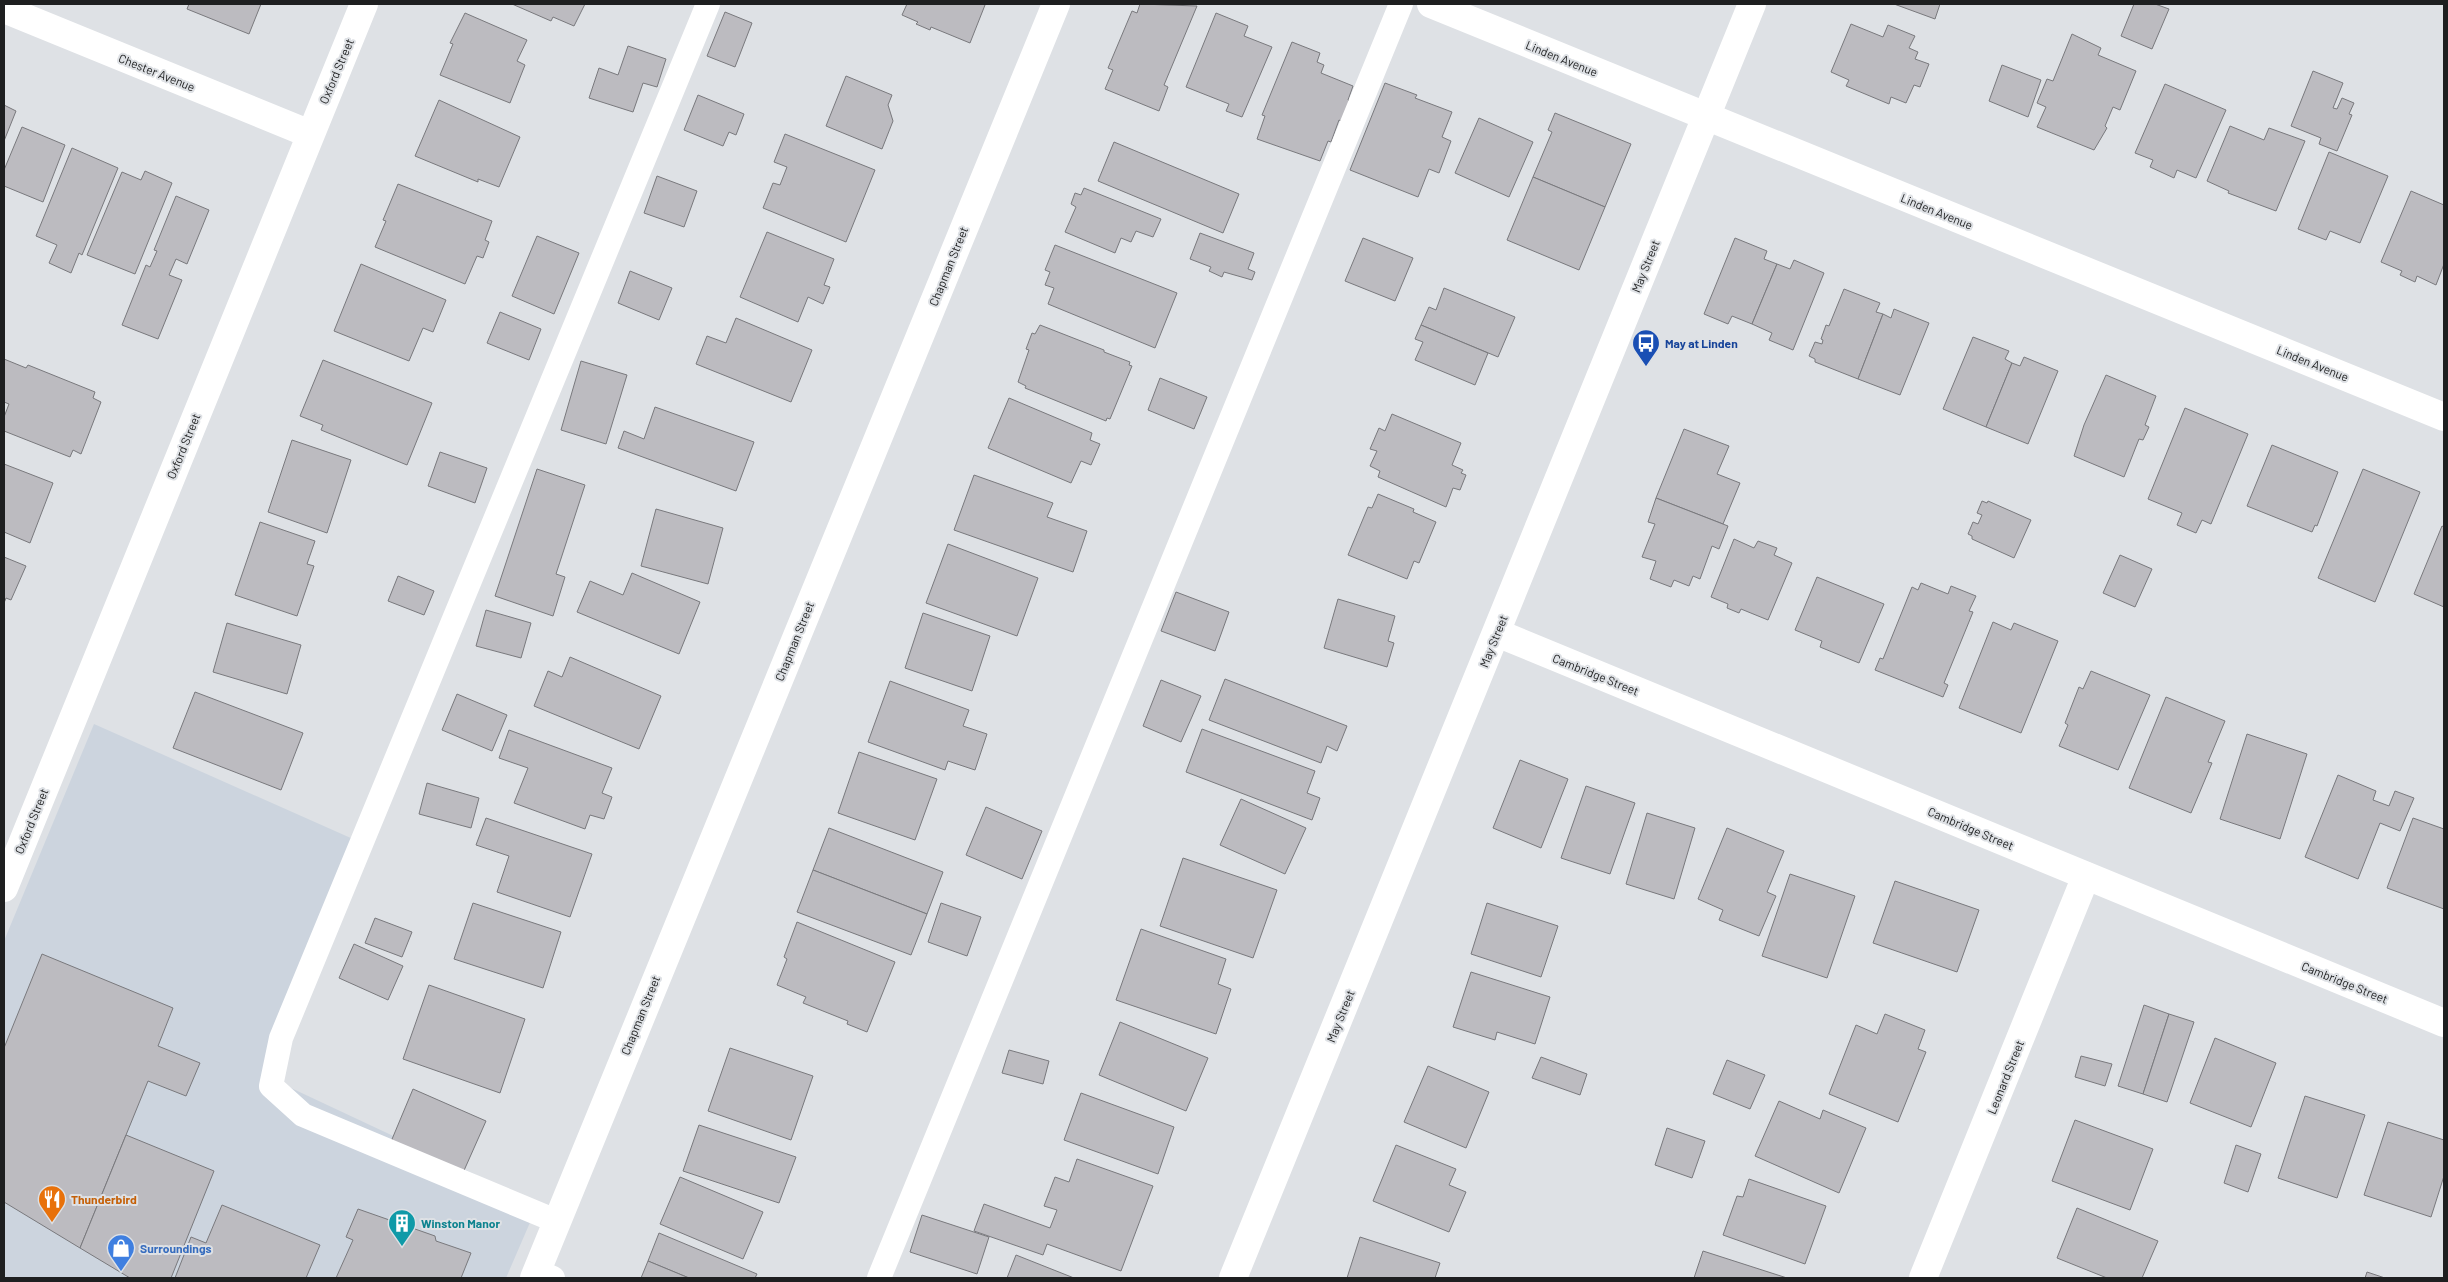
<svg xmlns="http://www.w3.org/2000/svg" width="2448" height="1282" viewBox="0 0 2448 1282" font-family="Barlow,sans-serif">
  <rect width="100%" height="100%" fill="#dee1e5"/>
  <polygon fill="#ccd4de" points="94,724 371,847 274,1080 538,1204 506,1278 8,1278 4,1276 4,941"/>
  <g fill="#bcbbc0" stroke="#79797d">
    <polygon points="189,4 261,4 249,34 187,9"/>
    <polygon points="512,4 585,4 574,26 553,17 551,21"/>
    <polygon points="907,4 983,4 985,5 970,43 931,27 930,30 916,24 918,22 902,15"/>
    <polygon points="1140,4 1197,6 1164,85 1168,87 1159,111 1105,89 1113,70 1108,68 1132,11 1137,13"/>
    <polygon points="1894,4 1940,4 1935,19"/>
    <polygon points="2134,4 2155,4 2169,9 2152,49 2121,36"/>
    <polygon points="725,12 752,23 735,67 707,56"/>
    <polygon points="465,13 527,40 517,61 525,65 510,103 440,75 453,44 450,43"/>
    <polygon points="1216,13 1248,26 1244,36 1272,47 1242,117 1226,111 1229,104 1186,87"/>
    <polygon points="1851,24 1883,37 1888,25 1915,36 1909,48 1918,52 1915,59 1929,64 1920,87 1914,85 1906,103 1891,97 1889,104 1846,86 1849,80 1831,72"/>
    <polygon points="2072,34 2101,48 2098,55 2136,71 2120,110 2113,107 2105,126 2107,128 2094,150 2037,127 2046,107 2037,103 2047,79 2053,81"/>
    <polygon points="1292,42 1320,53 1317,62 1324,65 1321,73 1353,86 1348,100 1351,102 1344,122 1339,120 1331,142 1328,141 1320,161 1257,139 1265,116 1262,115"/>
    <polygon points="628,46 666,59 657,87 643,83 633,112 589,98 599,68 618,75"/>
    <polygon points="2002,65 2041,80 2028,117 1989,101"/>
    <polygon points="2313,71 2343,83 2333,108 2337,109 2342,98 2354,103 2349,114 2352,115 2337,151 2319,144 2321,138 2291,126"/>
    <polygon points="846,76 892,95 888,105 893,121 882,149 826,126"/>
    <polygon points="1385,83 1417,95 1415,98 1452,112 1442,137 1451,141 1439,173 1429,169 1418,197 1350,170"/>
    <polygon points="2165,84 2226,110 2196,178 2177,170 2174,178 2150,167 2153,160 2135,153"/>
    <polygon points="698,95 744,114 736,135 729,132 723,146 684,130"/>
    <polygon points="439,100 520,137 499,187 478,179 478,182 415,156"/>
    <polygon points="4,105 16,111 4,141"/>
    <polygon points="1555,113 1631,144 1605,207 1533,177 1552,132 1548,130"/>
    <polygon points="1479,118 1533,142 1509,197 1455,173"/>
    <polygon points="2230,126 2264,140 2269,128 2305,141 2276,211 2228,193 2229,191 2207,181"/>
    <polygon points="22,127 65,145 43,202 4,186 4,170"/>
    <polygon points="785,134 875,170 846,242 763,208 773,183 780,185 787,167 774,162"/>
    <polygon points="1114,142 1239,194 1223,233 1098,181"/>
    <polygon points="72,148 118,168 82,255 79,253 71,273 49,263 57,245 36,236"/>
    <polygon points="2329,152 2388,176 2360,243 2330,231 2326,240 2298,229"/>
    <polygon points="145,171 172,183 135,274 87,255 122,172 141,180"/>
    <polygon points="657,176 697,191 684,227 644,213"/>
    <polygon points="1533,177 1605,207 1579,270 1507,240"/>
    <polygon points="398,184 492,221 485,240 489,242 483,258 477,256 465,284 375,247 386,221 383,220"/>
    <polygon points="1084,188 1161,219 1153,237 1136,231 1131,242 1121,238 1115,253 1065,232 1076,207 1071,204 1075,193 1081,195"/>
    <polygon points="2411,191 2444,205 2444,264 2436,285 2417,276 2415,282 2400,275 2402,271 2381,262"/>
    <polygon points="176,196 209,210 187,264 176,259 169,275 182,280 158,339 122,325 146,265 150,267 157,251 154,250"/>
    <polygon points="767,232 834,259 824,285 830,287 823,304 808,297 798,322 740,297"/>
    <polygon points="1200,233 1254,253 1248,269 1255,272 1252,280 1224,272 1222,277 1209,271 1211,267 1190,259"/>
    <polygon points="537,236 579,253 554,314 512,296"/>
    <polygon points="1363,238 1413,258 1395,301 1345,281"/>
    <polygon points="1735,238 1767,251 1764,259 1777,264 1752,324 1732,316 1728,324 1704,314"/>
    <polygon points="1055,245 1177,293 1155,348 1048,304 1054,288 1045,285 1050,272 1045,270"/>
    <polygon points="1794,260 1824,273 1793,350 1769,340 1772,333 1752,324 1777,264 1790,269"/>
    <polygon points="361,264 446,300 433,332 423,328 409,361 334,331"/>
    <polygon points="630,271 672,288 659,320 618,303"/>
    <polygon points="1444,288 1515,317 1498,357 1421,325 1429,307 1436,310"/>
    <polygon points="1844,289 1880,303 1876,312 1883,314 1858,379 1815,362 1815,359 1809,356 1815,342 1822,344 1823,340 1821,339 1826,325 1829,326"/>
    <polygon points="1894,309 1929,323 1900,395 1858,379 1883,314 1891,318"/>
    <polygon points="500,312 541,329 529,360 487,343"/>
    <polygon points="736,318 812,350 791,402 696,364 707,336 726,343"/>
    <polygon points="1040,325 1104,350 1104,352 1130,362 1129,365 1132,366 1110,419 1107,418 1106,421 1025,388 1026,386 1018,382 1029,350 1026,349 1032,333 1035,334"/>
    <polygon points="1421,325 1488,353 1475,385 1415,360 1423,342 1415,339"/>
    <polygon points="1973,337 2009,351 2005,359 2012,363 1986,427 1943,409"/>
    <polygon points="2024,357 2058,371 2028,444 1986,427 2012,363 2020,366"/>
    <polygon points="4,359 26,368 28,365 95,392 93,398 101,402 81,454 73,450 70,457 4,431 4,417 9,404 4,402"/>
    <polygon points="323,360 432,403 407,465 321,430 323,425 300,416"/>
    <polygon points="581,361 627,375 606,444 561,430"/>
    <polygon points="2106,375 2156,396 2145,425 2149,427 2143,440 2139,439 2124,477 2074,456 2084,425"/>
    <polygon points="1160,378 1207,397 1194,429 1148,410"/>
    <polygon points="1009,398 1092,433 1090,440 1100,444 1091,465 1081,461 1071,483 988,448"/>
    <polygon points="655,407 754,442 736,491 618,448 624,431 644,439"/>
    <polygon points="2185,408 2248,434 2211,524 2202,520 2196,533 2177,525 2182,513 2148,499"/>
    <polygon points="1392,414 1461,443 1452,465 1463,470 1461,473 1466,475 1460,490 1453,488 1446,507 1378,477 1380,471 1370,466 1377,451 1370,449 1379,428 1385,431"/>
    <polygon points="1684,429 1729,446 1717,474 1740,483 1723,524 1656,498"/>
    <polygon points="292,440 351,460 327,533 268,512"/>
    <polygon points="2272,445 2338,472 2317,526 2315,525 2312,532 2247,506"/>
    <polygon points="440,452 487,468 475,503 428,486"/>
    <polygon points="4,464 53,483 30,543 4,532"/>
    <polygon points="537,469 585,485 556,574 565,577 553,616 495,596"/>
    <polygon points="2363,469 2420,492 2375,602 2318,578"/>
    <polygon points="974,475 1053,503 1047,517 1087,531 1073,572 954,530"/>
    <polygon points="1378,494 1414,509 1413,512 1436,522 1419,563 1414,561 1407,579 1348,555 1368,507 1372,508"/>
    <polygon points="1656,498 1728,526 1719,549 1712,546 1700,579 1693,576 1689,586 1674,580 1671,587 1650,579 1656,561 1642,557 1655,524 1648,522"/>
    <polygon points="1982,501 1987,503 1988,501 2031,520 2014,558 1972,539 1972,536 1968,534 1973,522 1978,524 1982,515 1977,513"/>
    <polygon points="656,509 723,528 708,584 641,566"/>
    <polygon points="260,522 315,541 307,564 314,566 297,616 235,595"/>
    <polygon points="2442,526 2444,527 2444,607 2414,594"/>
    <polygon points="1734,539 1754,548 1758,541 1777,548 1774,555 1792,563 1768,620 1741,609 1739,613 1727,608 1728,604 1711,597"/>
    <polygon points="948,544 1038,578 1017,636 926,603"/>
    <polygon points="2120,555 2152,569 2135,607 2103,593"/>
    <polygon points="4,557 26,566 11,600 6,598 4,603"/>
    <polygon points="632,573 700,602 679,654 577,612 590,581 623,595"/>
    <polygon points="398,576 434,591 424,615 388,601"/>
    <polygon points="1817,577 1884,604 1859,663 1820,647 1822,641 1795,630"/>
    <polygon points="1921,583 1948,594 1951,586 1976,596 1969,611 1973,612 1944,683 1948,685 1943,697 1875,670 1880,658 1883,659 1912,587 1918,590"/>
    <polygon points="1176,592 1229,612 1215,651 1161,631"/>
    <polygon points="1338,599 1395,616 1388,641 1394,643 1387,667 1324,648"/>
    <polygon points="486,610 531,623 521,658 476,646"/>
    <polygon points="923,613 990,636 972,691 905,668"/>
    <polygon points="1993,622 2011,630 2014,623 2058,641 2021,733 1959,708"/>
    <polygon points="227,623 301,645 287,694 213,672"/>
    <polygon points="570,657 661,696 639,749 534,706 548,671 562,677"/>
    <polygon points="2091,671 2150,695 2118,770 2059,746 2068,725 2065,723 2079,687 2083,689"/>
    <polygon points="1225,679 1347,726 1337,751 1327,746 1321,763 1209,720"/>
    <polygon points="1161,680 1201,696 1181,742 1143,726"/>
    <polygon points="890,681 969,710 963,726 987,734 975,770 948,761 945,770 868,742"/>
    <polygon points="195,692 303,733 281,790 173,748"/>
    <polygon points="457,694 507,715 492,751 442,730"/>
    <polygon points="2166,697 2225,721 2208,762 2212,763 2191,813 2129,788"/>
    <polygon points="1202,729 1315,771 1307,793 1320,798 1312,820 1186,772"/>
    <polygon points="509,730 612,768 602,793 612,797 604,819 590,815 585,829 514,803 528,768 499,758"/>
    <polygon points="2247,734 2307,754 2280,839 2220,819"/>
    <polygon points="859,752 937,779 915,840 838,813"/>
    <polygon points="1520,760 1568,779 1541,848 1493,828"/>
    <polygon points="2338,775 2376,791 2373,800 2389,806 2395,791 2414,798 2400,831 2380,823 2358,879 2305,857"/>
    <polygon points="427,783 479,798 471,828 419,814"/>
    <polygon points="1586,786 1635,803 1610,874 1561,858"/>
    <polygon points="1241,799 1306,828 1285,874 1220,845"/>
    <polygon points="986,807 1042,831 1022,879 966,855"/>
    <polygon points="1647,813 1695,828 1674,899 1626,884"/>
    <polygon points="486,818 592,854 570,917 497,892 509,856 476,845"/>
    <polygon points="2413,818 2444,829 2444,909 2387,888"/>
    <polygon points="829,828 943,872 927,914 813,870"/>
    <polygon points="1727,828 1784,851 1767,892 1776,896 1759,936 1719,920 1723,910 1698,899"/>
    <polygon points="1183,858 1277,890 1253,958 1160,926"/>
    <polygon points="813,870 927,914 911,955 797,912"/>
    <polygon points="1790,874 1855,896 1827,978 1762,956"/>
    <polygon points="1895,881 1979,910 1957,972 1873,943"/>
    <polygon points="473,903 561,932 543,988 454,959"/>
    <polygon points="941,903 981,917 967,956 928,942"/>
    <polygon points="1487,903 1558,926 1541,977 1471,954"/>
    <polygon points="375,918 412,932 402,957 365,943"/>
    <polygon points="797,922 895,962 867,1032 847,1024 848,1021 803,1003 806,997 777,985 787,959 784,957"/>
    <polygon points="1141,929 1226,959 1218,984 1231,989 1216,1034 1116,1000"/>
    <polygon points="354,944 403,966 388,1000 339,978"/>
    <polygon points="42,954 173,1008 158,1046 200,1063 186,1096 148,1081 80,1248 4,1202 4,1048"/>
    <polygon points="1471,972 1550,997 1535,1044 1497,1032 1495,1040 1453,1027"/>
    <polygon points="429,985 525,1019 500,1093 403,1059"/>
    <polygon points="2144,1005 2169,1014 2143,1094 2118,1086"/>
    <polygon points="1885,1014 1925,1030 1918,1049 1926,1052 1898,1122 1829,1094 1856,1025 1877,1034"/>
    <polygon points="2169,1014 2194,1022 2167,1102 2143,1094"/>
    <polygon points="1120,1022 1208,1058 1186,1111 1099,1075"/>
    <polygon points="2215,1038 2276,1063 2251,1127 2190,1103"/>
    <polygon points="730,1048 813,1076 791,1140 708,1111"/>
    <polygon points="1009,1050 1049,1061 1043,1084 1002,1073"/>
    <polygon points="2081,1056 2112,1064 2105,1086 2075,1077"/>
    <polygon points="1541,1057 1587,1074 1580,1095 1532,1078"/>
    <polygon points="1727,1060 1765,1075 1750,1109 1713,1094"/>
    <polygon points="1428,1066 1489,1092 1466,1148 1404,1122"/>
    <polygon points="413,1089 486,1121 462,1175 390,1144"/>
    <polygon points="1081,1093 1174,1127 1158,1174 1064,1140"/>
    <polygon points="2305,1096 2365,1115 2337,1198 2278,1178"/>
    <polygon points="1779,1101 1820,1119 1823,1110 1866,1128 1839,1193 1755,1156"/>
    <polygon points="2075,1120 2153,1149 2130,1210 2052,1181"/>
    <polygon points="2388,1122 2444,1140 2444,1176 2431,1217 2364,1195"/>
    <polygon points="699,1125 796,1157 779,1203 683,1171"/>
    <polygon points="1667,1128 1705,1141 1692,1178 1655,1165"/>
    <polygon points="126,1135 214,1171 171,1278 130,1278 80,1248"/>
    <polygon points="1396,1145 1456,1169 1449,1185 1466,1192 1449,1232 1373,1201"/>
    <polygon points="2236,1145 2261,1154 2248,1192 2224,1183"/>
    <polygon points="1077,1159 1153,1186 1121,1271 1047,1244 1043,1255 974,1231 984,1204 1050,1228 1057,1210 1044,1206 1055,1177 1069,1182"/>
    <polygon points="680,1177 763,1212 743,1259 660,1224"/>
    <polygon points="1749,1179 1826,1206 1805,1264 1723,1235 1737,1196 1743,1197"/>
    <polygon points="222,1205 320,1245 306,1278 175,1278 191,1237 206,1243"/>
    <polygon points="2077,1208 2158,1241 2142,1278 2107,1278 2057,1258"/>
    <polygon points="358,1209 435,1236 436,1241 471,1253 461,1278 336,1278 353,1240 346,1237"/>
    <polygon points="922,1215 989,1237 977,1274 910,1252"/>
    <polygon points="659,1233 757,1274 755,1278 689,1278 648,1261"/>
    <polygon points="1360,1237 1440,1263 1435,1278 1347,1278"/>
    <polygon points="1703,1251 1787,1278 1694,1278"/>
    <polygon points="1016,1255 1074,1278 1007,1278"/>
    <polygon points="648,1261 689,1278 641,1278"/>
    <polygon points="2367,1272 2385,1278 2365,1278"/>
  </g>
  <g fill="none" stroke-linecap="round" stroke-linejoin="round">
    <g stroke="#fff" stroke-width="24">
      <polyline points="556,1221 303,1115 271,1086 281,1038 708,4"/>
      <polyline points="537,1271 553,1278"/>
      <polyline points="879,1278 1401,4"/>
    </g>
    <g stroke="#fff" stroke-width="28">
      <polyline points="1431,4 2444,417"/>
      <polyline points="4,9 310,134"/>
      <polyline points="1497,633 2444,1023"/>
      <polyline points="4,888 364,4"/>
      <polyline points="534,1278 1056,4"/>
      <polyline points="1233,1278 1752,4"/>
      <polyline points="1923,1278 2086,876"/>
    </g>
  </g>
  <defs>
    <g id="bus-pin" transform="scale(1.4375)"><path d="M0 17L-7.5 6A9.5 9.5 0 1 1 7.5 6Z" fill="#1a4fb4" stroke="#dee1e5"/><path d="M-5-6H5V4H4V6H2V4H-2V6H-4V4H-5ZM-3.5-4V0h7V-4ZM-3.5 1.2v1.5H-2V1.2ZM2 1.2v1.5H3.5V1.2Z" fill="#fff"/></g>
    <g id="restaurant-pin" transform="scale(1.4375)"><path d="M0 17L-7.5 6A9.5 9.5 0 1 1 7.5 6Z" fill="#e8710a" stroke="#dee1e5"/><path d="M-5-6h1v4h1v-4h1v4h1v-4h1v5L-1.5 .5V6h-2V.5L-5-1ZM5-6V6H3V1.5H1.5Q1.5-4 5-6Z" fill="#fff"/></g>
    <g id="building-pin" transform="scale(1.4375)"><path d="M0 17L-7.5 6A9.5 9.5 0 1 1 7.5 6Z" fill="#0f9aa8" stroke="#dee1e5"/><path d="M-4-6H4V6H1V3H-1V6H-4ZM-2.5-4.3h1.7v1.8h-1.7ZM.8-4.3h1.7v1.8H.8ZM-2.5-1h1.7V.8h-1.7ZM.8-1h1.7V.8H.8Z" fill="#fff"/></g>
    <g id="shop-pin" transform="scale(1.4375)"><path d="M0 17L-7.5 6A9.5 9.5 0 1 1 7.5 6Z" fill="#3f7fe0" stroke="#dee1e5"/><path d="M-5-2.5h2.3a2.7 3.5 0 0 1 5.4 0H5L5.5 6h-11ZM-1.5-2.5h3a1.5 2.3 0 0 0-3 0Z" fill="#fff"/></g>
  </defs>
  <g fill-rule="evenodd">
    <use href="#bus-pin" x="1646" y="343"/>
    <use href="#restaurant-pin" x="52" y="1199"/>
    <use href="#building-pin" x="402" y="1223"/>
    <use href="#shop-pin" x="121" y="1248"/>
  </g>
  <g text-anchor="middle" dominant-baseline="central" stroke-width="4" stroke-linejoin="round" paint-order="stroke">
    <g font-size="12" fill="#1e1f20" stroke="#dee1e5">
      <text transform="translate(1562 58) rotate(22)">Linden Avenue</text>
      <text transform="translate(336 71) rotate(-67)">Oxford Street</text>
      <text transform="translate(157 72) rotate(22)">Chester Avenue</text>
      <text transform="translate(1937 211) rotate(22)">Linden Avenue</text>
      <text transform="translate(948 266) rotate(-68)">Chapman Street</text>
      <text transform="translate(1645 266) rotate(-68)">May Street</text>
      <text transform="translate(2313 363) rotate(22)">Linden Avenue</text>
      <text transform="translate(183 446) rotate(-68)">Oxford Street</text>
      <text transform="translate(794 641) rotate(-68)">Chapman Street</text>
      <text transform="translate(1493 641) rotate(-68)">May Street</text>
      <text transform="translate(1596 674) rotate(22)">Cambridge Street</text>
      <text transform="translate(31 821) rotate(-68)">Oxford Street</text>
      <text transform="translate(1971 828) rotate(23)">Cambridge Street</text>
      <text transform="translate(2345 982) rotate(22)">Cambridge Street</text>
      <text transform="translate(640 1015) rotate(-68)">Chapman Street</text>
      <text transform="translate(1340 1016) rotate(-68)">May Street</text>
      <text transform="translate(2005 1077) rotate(-68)">Leonard Street</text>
    </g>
    <g font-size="12" font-weight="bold" fill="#164399" stroke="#dee1e5" text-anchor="start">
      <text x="1665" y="343">May at Linden</text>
    </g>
    <g font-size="12" font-weight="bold" fill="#c56008" stroke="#dee1e5" text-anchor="start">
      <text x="71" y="1199">Thunderbird</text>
    </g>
    <g font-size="12" font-weight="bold" fill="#0d838f" stroke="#dee1e5" text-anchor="start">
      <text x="421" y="1223">Winston Manor</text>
    </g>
    <g font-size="12" font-weight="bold" fill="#366cbe" stroke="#dee1e5" text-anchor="start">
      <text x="140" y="1248">Surroundings</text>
    </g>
  </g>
  <rect width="2448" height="1282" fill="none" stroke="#1e1f20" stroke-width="10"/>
</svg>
